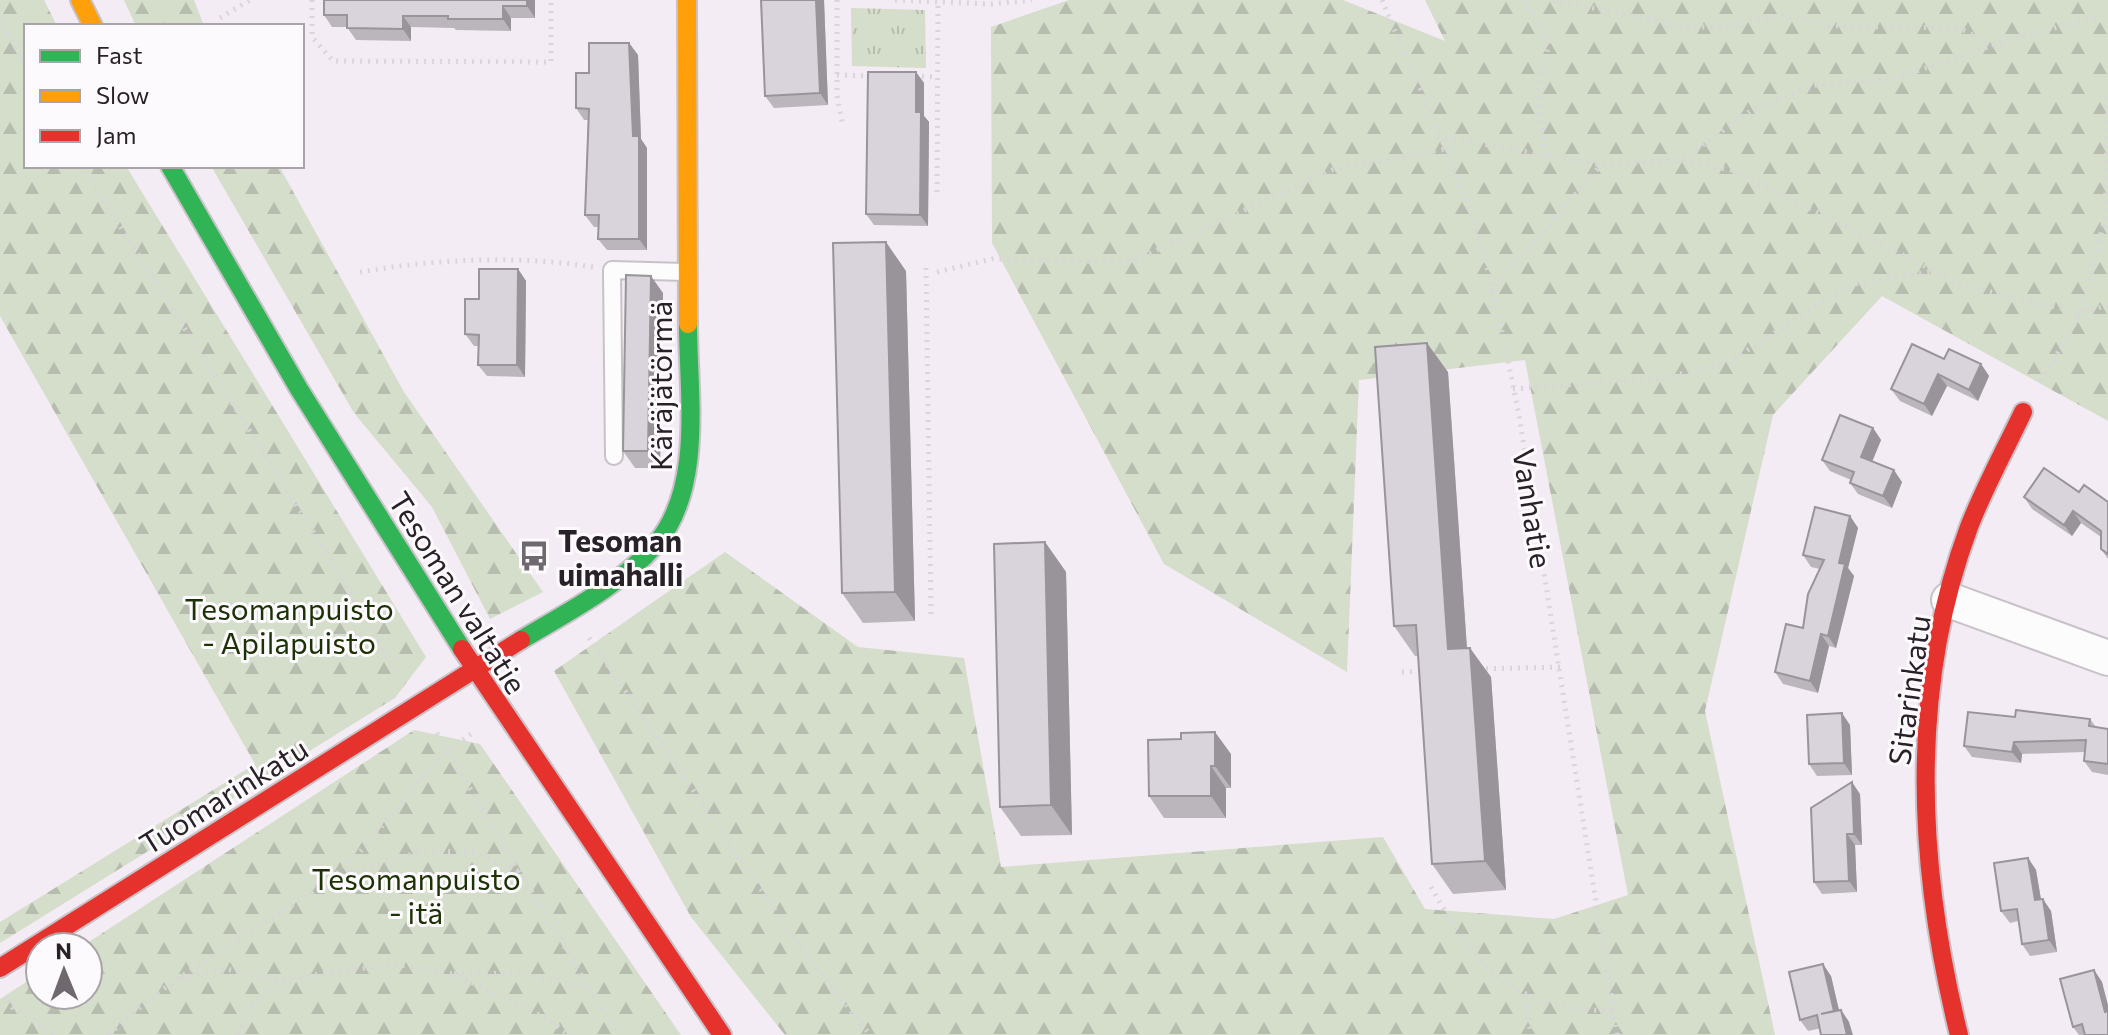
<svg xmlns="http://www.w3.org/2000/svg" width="2108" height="1035" viewBox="0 0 2108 1035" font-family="Commissioner,sans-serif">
  <defs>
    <pattern id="forest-firs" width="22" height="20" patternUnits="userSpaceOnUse" patternTransform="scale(2)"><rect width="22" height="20" fill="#d5ddcb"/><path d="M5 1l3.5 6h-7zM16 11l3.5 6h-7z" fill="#b7bdae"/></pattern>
    <pattern id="park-tufts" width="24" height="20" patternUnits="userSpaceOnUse" patternTransform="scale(2)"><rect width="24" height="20" fill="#d5ddcb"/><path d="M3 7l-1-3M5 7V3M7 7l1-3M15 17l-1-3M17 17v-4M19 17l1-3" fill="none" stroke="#b7bdae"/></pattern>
  </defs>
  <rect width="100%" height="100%" fill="#f4ecf4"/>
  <g fill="url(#forest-firs)">
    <polygon points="0,0 44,0 57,26 26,26 26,166 126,166 426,657 395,698 0,943 0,922 255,764 0,316"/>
    <polygon points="124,0 194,0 204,26 136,26"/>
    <polygon points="1069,0 1343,0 1445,41 1425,0 2108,0 2108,421 1882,296 1773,415 1705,711 1775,1035 785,1035 691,917 554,671 725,552 858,647 964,658 1001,867 1383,837 1425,909 1554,919 1628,895 1525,360 1359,380 1347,672 1164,564 992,243 991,27"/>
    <polygon points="211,166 279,166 404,392 543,592 490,619 432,507 354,413"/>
    <polygon points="414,730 480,744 681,1035 0,1035 0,999 40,973 40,995 88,995 88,947 81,947"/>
  </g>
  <polygon fill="url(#park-tufts)" points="851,8 925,10 926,68 852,66"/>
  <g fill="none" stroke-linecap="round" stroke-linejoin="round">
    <g stroke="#c8c2c8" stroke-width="20">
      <polyline id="lane" points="614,456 612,270 686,272"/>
    </g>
    <g stroke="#c8c2c8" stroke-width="38">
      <polyline id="street" points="1949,600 2108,658"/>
    </g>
    <g stroke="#c8c2c8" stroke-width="22">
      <g id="fast">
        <polyline points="170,166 299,389 462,649"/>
        <path d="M 521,640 C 566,613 621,585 656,544 C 704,487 688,394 688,324"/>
      </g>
    </g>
    <g stroke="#c8c2c8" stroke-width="22">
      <g id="slow">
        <polyline points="80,0 93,26"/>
        <polyline points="687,0 688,324"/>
      </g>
    </g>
    <g stroke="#c8c2c8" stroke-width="22">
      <g id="jam">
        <polyline points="462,649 722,1035"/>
        <polyline points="0,968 521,640"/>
        <path d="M 1959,1035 C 1918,869 1908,691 1969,527 C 1984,488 2005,450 2023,412"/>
      </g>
    </g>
    <g stroke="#d9d6d9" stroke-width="5" stroke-dasharray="2 6" stroke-linecap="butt">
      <polyline points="312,0 312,37 333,61 551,62 551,0"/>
      <polyline points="837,0 837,95 843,127"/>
      <polyline points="895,0 991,4 1032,0"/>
      <path d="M 1382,0 C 1415,80 1455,160 1480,243 C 1497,299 1507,358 1519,415 L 1617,1035"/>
      <polyline points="1525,0 1549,44 1537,93 1546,153"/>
      <polyline points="1553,0 1688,27 1722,27 1783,15 1831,26 1959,28 1994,45"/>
      <polyline points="220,18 250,0"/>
      <polyline points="0,19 26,66"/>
      <polyline points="837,75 872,76"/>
      <polyline points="914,76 937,77"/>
      <polyline points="1438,136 1601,165 1682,160 1753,109 1816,85 1896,78 2009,40 2108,14"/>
      <polyline points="1683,160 1735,171 1962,285 2081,313 2108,305"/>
      <polyline points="82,166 325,550 398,675"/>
      <polyline points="937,192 938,2"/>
      <polyline points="926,268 931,617"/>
      <path d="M 360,272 C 435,259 518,255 593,267"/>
      <polyline points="937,272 992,259 1131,262 1334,169 1446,149"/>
      <polyline points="1491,291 1600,166"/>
      <polyline points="2041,381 2081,313 2105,218 2108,96"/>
      <polyline points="1513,389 1668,377 1729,362 1849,285 1934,271"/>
      <polyline points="589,638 802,949 870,1035"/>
      <polyline points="1478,669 1560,667"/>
      <polyline points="1402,672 1425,671"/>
      <polyline points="437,733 617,1035"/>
      <polyline points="332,878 423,851 474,852 522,873"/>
      <path d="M 1431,887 C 1478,970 1512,1009 1613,1011"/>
      <polyline points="454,974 518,973 589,987"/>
      <polyline points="182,978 226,969 283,981 340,970 401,965 453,974 548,1019 569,1035"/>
      <polyline points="1525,995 1531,1035"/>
      <polyline points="8,1000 12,1007 55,1035"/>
      <path d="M 109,1035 C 174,971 257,933 330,879 C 387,836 410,770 476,731"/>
      <polyline points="239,1035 246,1011 282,982"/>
    </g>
    <use href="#lane" stroke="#fdfcfd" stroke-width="16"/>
    <use href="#street" stroke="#fdfcfd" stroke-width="34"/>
    <use href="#fast" stroke="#30b455" stroke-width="18"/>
    <use href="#slow" stroke="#ff9f0a" stroke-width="18"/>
    <use href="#jam" stroke="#e5322d" stroke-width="18"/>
  </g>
  <g fill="#bbb6bc">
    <polygon points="324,0 535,0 535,18 511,18 511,31 456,30 454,28 411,27 411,41 356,40 347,27 332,27 324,15"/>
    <polygon points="761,0 824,0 828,105 774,108 765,96"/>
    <polygon points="629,43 638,55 641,139 647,148 647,250 607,250 598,239 599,227 594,227 585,215 588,120 584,120 576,108 589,73"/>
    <polygon points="916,72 924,83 924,116 929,122 928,226 874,225 866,214"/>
    <polygon points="518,269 526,281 525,377 487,376 478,365 478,346 474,346 465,334 479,299"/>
    <polygon points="906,271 915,621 863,623 842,593"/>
    <polygon points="663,293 660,468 635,468 623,451"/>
    <polygon points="1944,359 1981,364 1989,376 1978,401 1947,386 1932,416 1900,401 1891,389"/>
    <polygon points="1448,372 1467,648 1491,677 1506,890 1453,894 1432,864 1418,656 1415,656 1394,626"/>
    <polygon points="1873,428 1881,440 1872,462 1902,482 1892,508 1858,494 1850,483 1851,480 1830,471 1822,460"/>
    <polygon points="2079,492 2108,502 2108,559 2101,549 2101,537 2081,523 2072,536 2032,509 2024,497"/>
    <polygon points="1850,516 1858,528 1848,568 1854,576 1836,648 1829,646 1818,693 1783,684 1775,672 1803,628 1820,569 1811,567 1803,555"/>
    <polygon points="1045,542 1066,572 1072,835 1021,836 1000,807"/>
    <polygon points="2015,717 2090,719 2096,727 2108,729 2108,775 2092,772 2084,761 2085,752 2022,754 2021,763 1972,757 1964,746"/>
    <polygon points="1850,725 1852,775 1817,776 1809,764"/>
    <polygon points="1231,754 1231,788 1226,788 1226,818 1164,818 1149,796"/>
    <polygon points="1860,794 1862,845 1855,845 1857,892 1822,894 1814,882"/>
    <polygon points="2028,858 2036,870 2041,899 2051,911 2057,952 2030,956 2022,944 2018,921 2010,923 2001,911"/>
    <polygon points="2094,970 2102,982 2108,1035 2079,1035 2073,1027"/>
    <polygon points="1831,976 1839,1011 1841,1010 1849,1022 1808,1031 1800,1020"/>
  </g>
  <g fill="#989499">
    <polygon points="527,0 535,0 535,18 527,6"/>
    <polygon points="816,0 824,0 828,105 820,93"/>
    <polygon points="503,6 511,18 511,31 503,19"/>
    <polygon points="403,16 411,27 411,41 403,29"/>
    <polygon points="629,43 638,55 641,139 647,148 647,250 639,239 633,136"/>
    <polygon points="916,72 924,83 924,116 929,122 928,226 920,215 916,112"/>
    <polygon points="886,242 906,271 915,621 895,592"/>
    <polygon points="518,269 526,281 525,377 517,365"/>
    <polygon points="651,276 663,293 660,468 648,451"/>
    <polygon points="1427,343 1448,372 1469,679 1448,649"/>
    <polygon points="1981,364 1989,376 1978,401 1969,390"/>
    <polygon points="1938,374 1947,386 1932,416 1924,404"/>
    <polygon points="1873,428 1881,440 1869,469 1861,457"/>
    <polygon points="1894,470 1902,482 1892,508 1883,496"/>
    <polygon points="2073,511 2081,523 2072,536 2064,525"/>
    <polygon points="1850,516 1858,528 1848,568 1854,576 1836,648 1828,636 1839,563"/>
    <polygon points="1045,542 1066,572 1072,835 1051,805"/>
    <polygon points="1821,634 1829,646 1818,693 1810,681"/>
    <polygon points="1470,648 1491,677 1506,890 1485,861"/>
    <polygon points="1842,713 1850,725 1852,775 1844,763"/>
    <polygon points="1215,732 1231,754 1231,788 1215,766"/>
    <polygon points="2014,742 2022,754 2021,763 2012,752"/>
    <polygon points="1211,766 1226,788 1226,818 1211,796"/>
    <polygon points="1852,782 1860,794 1862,845 1854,834"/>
    <polygon points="1847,834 1855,845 1857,892 1849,881"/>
    <polygon points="2028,858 2036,870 2043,912 2035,900"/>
    <polygon points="2043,899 2051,911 2057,952 2049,940"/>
    <polygon points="1823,964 1831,976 1842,1023 1834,1011"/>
    <polygon points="2094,970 2102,982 2108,1005 2108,1016 2105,1012"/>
    <polygon points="1841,1010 1849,1022 1853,1035 1847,1035"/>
  </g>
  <g fill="#d9d4db" stroke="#989499" stroke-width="2">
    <polygon points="324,0 527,0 527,6 503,6 503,19 448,19 448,16 403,16 403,29 347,28 347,15 324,15"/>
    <polygon points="761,0 816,0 820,93 765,96"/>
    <polygon points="589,43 629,43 633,136 639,136 639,239 598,239 599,215 585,215 589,109 576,108 576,73 589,73"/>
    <polygon points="868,72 916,72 916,112 921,112 920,215 866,214"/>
    <polygon points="886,242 895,592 842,593 833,243"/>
    <polygon points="479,269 518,269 517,365 478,365 479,335 465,334 465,299 479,299"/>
    <polygon points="626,275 651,276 648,451 623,451"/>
    <polygon points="1427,343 1448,649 1470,648 1485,861 1432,864 1416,625 1394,626 1375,347"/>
    <polygon points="1912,344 1944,359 1949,349 1981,364 1969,390 1938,374 1924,404 1891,389"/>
    <polygon points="1840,415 1873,428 1861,457 1894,470 1883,496 1850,483 1854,472 1822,460"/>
    <polygon points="2044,468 2079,492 2084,485 2108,502 2108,554 2101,549 2101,531 2073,511 2064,525 2024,497"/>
    <polygon points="1815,507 1850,516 1839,563 1845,564 1828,636 1821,634 1810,681 1775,672 1786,624 1803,628 1808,594 1824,560 1803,555"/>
    <polygon points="1045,542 1051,805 1000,807 994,544"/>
    <polygon points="2016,710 2090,719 2089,726 2108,729 2108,764 2084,761 2086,740 2014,742 2012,752 1964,746 1968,712 2015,717"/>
    <polygon points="1842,713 1844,763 1809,764 1807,715"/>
    <polygon points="1215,732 1215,766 1211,766 1211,796 1149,796 1148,740 1181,739 1181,733"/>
    <polygon points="1852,782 1854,834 1847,834 1849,881 1814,882 1811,808"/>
    <polygon points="2028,858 2035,900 2043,899 2049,940 2022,944 2017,909 2001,911 1994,863"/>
    <polygon points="1823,964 1834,1011 1821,1014 1841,1010 1847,1035 1821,1035 1817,1015 1800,1020 1789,972"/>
    <polygon points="2094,970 2105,1012 2108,1011 2108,1035 2085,1035 2082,1024 2073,1027 2060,979"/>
  </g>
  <defs>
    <g id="bus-bare" transform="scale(2.4)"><path d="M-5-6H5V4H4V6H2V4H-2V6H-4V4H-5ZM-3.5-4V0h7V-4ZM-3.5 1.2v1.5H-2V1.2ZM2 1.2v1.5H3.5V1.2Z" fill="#6f696f" stroke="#fdfafd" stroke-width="2.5" paint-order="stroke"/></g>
  </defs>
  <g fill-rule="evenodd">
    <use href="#bus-bare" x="534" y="556"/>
  </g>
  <g text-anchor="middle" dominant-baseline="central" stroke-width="6" stroke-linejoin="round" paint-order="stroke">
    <g font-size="30" fill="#282228" stroke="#fdfafd">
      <text transform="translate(659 386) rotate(-90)">Käräjätörmä</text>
      <text transform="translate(1534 508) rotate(81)">Vanhatie</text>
      <text transform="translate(459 592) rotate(58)">Tesoman valtatie</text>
      <text transform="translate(1908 690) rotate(-82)">Sitarinkatu</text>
      <text transform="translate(223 795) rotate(-32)">Tuomarinkatu</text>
    </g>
    <g font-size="30" font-weight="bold" fill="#282228" stroke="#fdfafd" text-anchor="start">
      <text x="558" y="539">Tesoman<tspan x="558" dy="34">uimahalli</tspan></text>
    </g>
    <g font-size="30" fill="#1c3105" stroke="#fdfafd">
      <text x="289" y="607">Tesomanpuisto<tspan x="289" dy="34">- Apilapuisto</tspan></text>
      <text x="416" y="877">Tesomanpuisto<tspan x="416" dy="34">- itä</tspan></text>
    </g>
  </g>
  <rect x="24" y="24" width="280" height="144" fill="#fdfafd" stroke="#a8a4a8" stroke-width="2"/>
  <rect x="40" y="50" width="40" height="12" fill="#30b455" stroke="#a8a4a8" stroke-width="2"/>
  <text x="96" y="64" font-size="24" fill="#282228">Fast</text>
  <rect x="40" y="90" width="40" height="12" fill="#ff9f0a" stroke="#a8a4a8" stroke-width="2"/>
  <text x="96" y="104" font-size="24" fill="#282228">Slow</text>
  <rect x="40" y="130" width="40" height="12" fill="#e5322d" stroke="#a8a4a8" stroke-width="2"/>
  <text x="96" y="144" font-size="24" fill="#282228">Jam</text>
  <g transform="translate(64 971) rotate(359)"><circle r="38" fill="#fdfafd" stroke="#a8a4a8" stroke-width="2"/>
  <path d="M0-6L14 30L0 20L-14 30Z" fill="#6f696f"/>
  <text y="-12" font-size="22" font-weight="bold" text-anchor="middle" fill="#282228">N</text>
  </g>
</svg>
